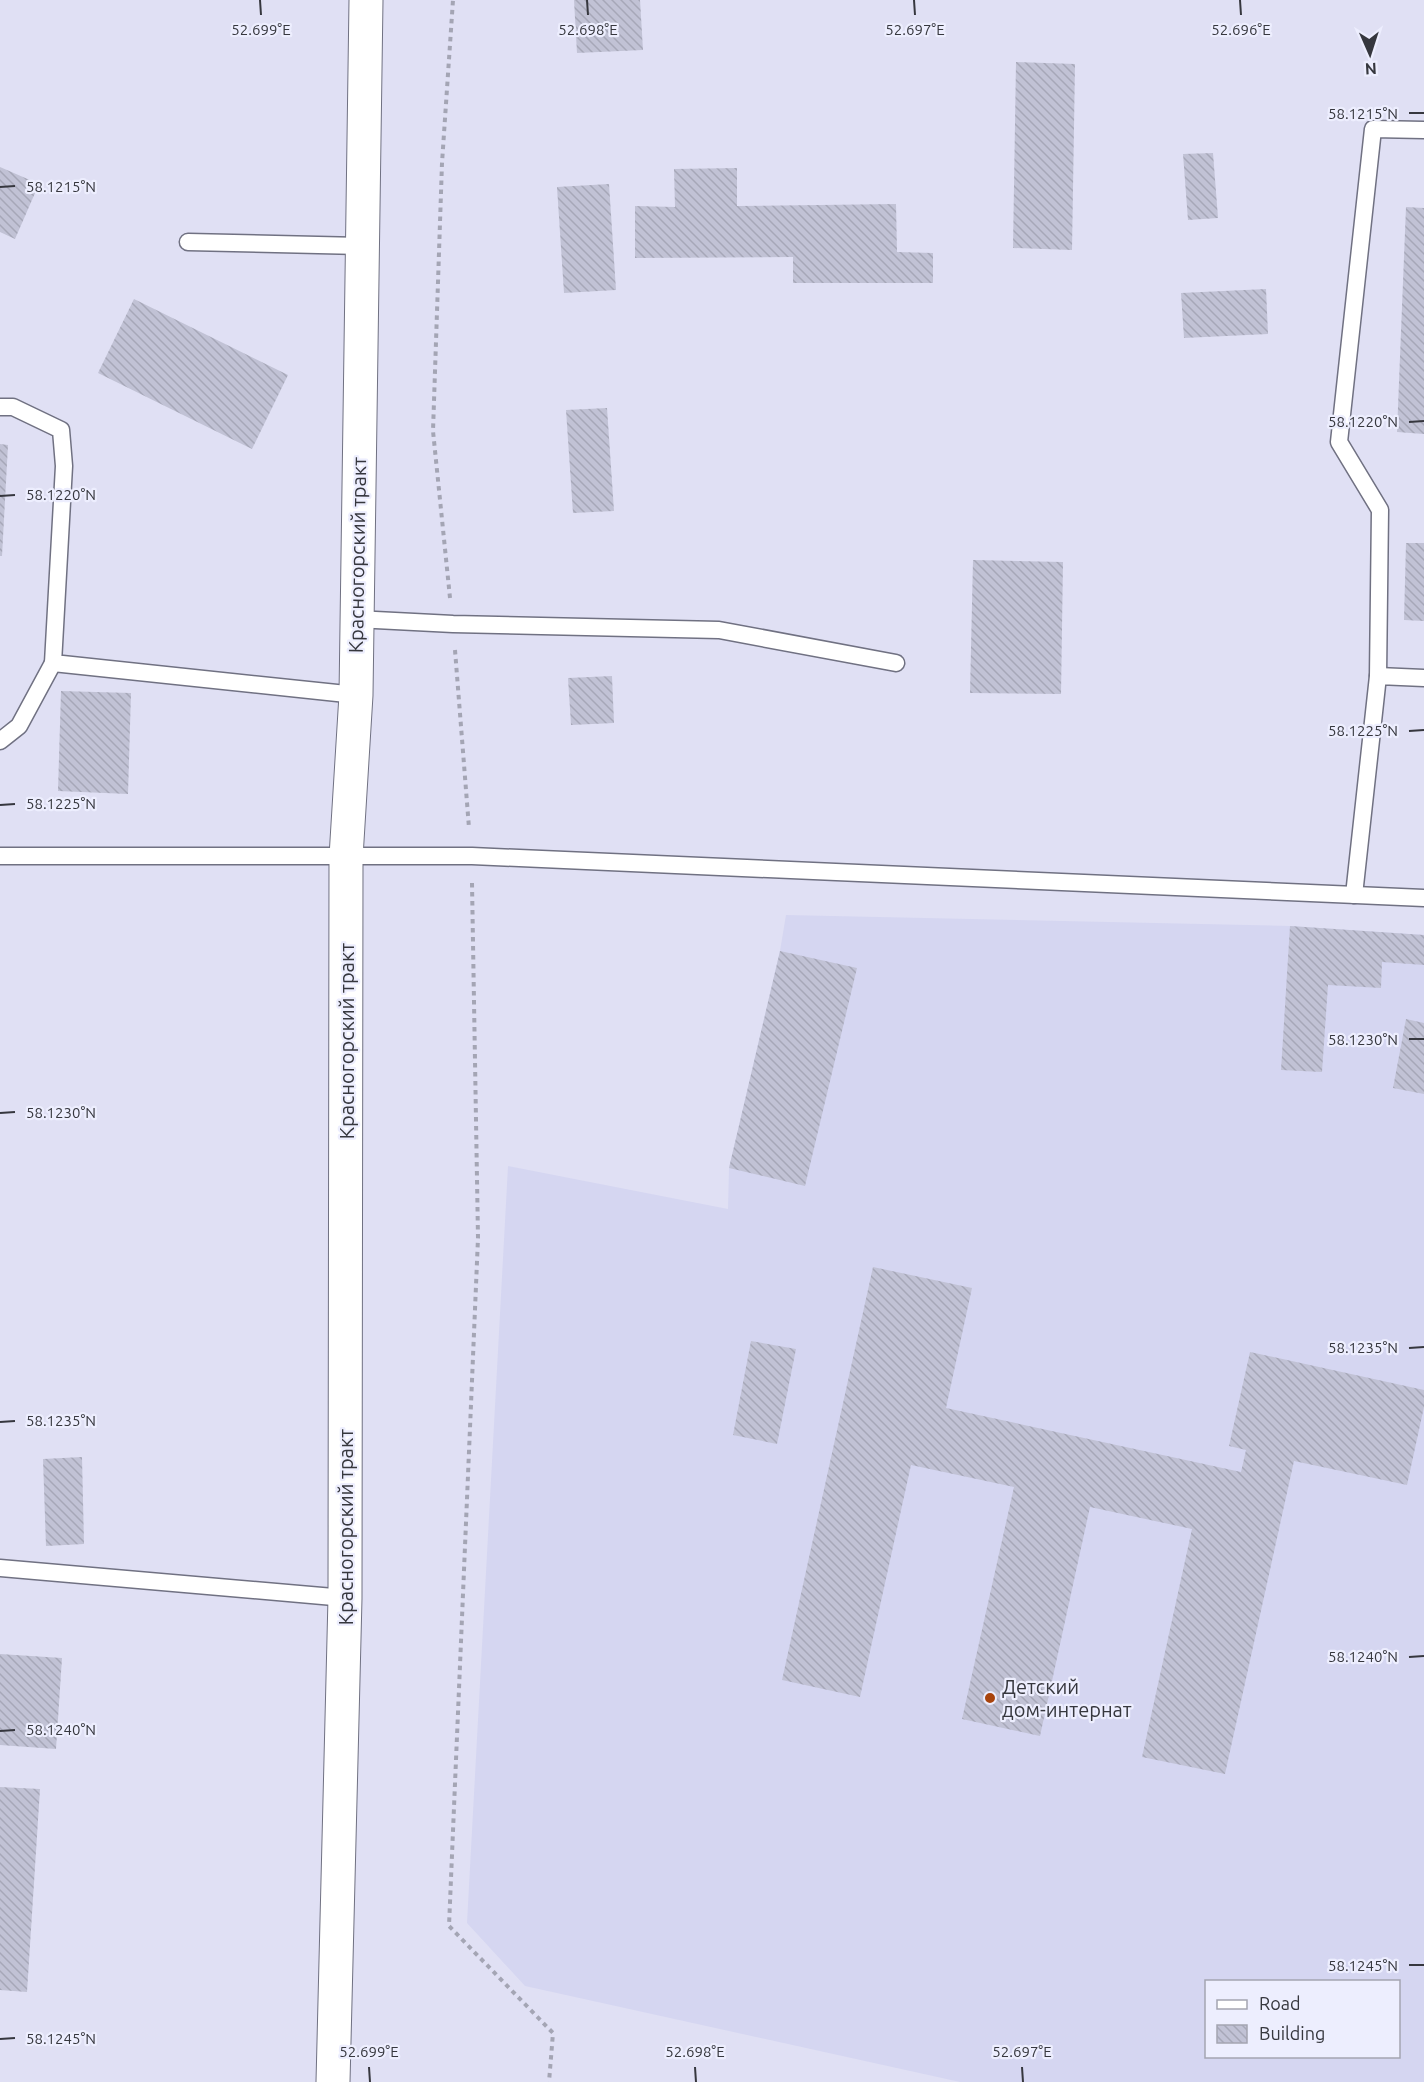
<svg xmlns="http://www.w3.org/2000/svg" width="1424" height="2082" viewBox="0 0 1424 2082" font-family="Ubuntu,sans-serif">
  <defs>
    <pattern id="building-back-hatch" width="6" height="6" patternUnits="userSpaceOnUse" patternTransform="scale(1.5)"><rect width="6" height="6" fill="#c1c2d5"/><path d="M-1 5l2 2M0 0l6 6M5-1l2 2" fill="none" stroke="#a6a7b8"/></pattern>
  </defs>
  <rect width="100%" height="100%" fill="#e0e0f4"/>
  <path fill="#d5d6f1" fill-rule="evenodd" d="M 786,915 L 1290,926 L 1424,935 L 1424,2082 L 960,2082 L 525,1986 L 467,1923 L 508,1166 L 728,1209 L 729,1168 L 780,951 ZM 1206,1982 L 1398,1982 L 1398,2056 L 1206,2056 Z"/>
  <g fill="url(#building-back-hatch)">
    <polygon points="574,0 640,0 643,50 577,53"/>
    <polygon points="1016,62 1075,64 1072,250 1013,248"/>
    <polygon points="1213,153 1218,218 1188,220 1183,154"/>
    <polygon points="0,167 39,184 15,239 0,232"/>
    <polygon points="737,168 737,206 896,204 897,252 933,253 933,283 793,283 793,257 635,258 635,206 675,207 674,169"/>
    <polygon points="609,184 616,290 564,293 557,187"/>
    <polygon points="1406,207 1424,208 1424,434 1397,432"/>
    <polygon points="1266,289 1268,334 1184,338 1181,293"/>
    <polygon points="134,299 288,375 252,449 98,373"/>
    <polygon points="607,408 614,511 573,513 566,410"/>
    <polygon points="0,444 8,445 2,556 0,556"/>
    <polygon points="1406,543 1424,543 1424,621 1404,620"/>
    <polygon points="973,560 1063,562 1061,694 970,693"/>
    <polygon points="612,676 614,723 571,725 568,678"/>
    <polygon points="61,691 131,693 128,794 58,791"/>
    <polygon points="1290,926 1424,935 1424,965 1382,962 1381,988 1328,985 1322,1072 1281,1070"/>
    <polygon points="780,951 857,968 805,1186 729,1168"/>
    <polygon points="1406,1019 1424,1023 1424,1094 1393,1088"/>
    <polygon points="873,1267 972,1288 946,1408 1241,1472 1246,1450 1229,1446 1250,1352 1424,1390 1424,1407 1407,1485 1294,1461 1225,1774 1142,1757 1192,1529 1090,1507 1040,1736 962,1719 1014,1487 911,1465 860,1697 782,1680"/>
    <polygon points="751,1341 796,1349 777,1444 733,1435"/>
    <polygon points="82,1457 84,1544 46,1546 43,1459"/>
    <polygon points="0,1654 62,1658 56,1749 0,1745"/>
    <polygon points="0,1787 40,1789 27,1992 0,1990"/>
  </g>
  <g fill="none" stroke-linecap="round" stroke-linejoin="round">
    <g stroke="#707182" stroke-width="19">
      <g id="service">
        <polyline points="188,242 361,246"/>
        <polyline points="0,407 13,407 61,430 64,466 53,663 356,695"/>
        <polyline points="356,619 453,624 719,630 896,663"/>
        <polyline points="1378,676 1380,510 1339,442 1373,129 1424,130"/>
        <polyline points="0,741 19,726 53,663"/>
        <polyline points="0,856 472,856 1424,898"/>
        <polyline points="1354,895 1378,676 1424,678"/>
        <polyline points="0,1568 345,1598"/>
      </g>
    </g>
    <g stroke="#707182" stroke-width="35">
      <polyline id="secondary" points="333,2082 345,1598 346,857 356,695 366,0"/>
    </g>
    <g stroke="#a4a5b4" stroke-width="4" stroke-dasharray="4.5 4.5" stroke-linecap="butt">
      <polyline points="450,598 433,431 442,163 453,0"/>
      <polyline points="455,650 469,828"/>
      <polyline points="472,883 478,1238 449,1926 553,2033 549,2082"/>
    </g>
    <use href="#service" stroke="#fff" stroke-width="16"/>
    <use href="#secondary" stroke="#fff" stroke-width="33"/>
  </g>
  <path fill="none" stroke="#36373e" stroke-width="2" d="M 260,0 L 261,15M 587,0 L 588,15M 914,0 L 915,15M 1240,0 L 1241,15M 1409,113 L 1424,113M 0,187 L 15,186M 1409,422 L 1424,421M 0,496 L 15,495M 1409,731 L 1424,730M 0,805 L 15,804M 1409,1039 L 1424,1039M 0,1113 L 15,1112M 1409,1348 L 1424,1347M 0,1422 L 15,1421M 1409,1657 L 1424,1656M 0,1731 L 15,1730M 1409,1965 L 1424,1965M 0,2039 L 15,2038M 369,2067 L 370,2082M 695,2067 L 696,2082M 1022,2067 L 1023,2082"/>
  <circle fill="#a8440d" stroke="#edeefe" stroke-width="2" cx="990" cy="1698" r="6"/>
  <g text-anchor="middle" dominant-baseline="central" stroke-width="4.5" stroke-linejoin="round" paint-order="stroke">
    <g font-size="20" fill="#36373e" stroke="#edeefe">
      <text transform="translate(357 555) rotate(-89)">Красногорский тракт</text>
      <text transform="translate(346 1041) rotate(-90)">Красногорский тракт</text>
      <text transform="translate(345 1527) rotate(-90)">Красногорский тракт</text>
    </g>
    <g font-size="20" fill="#36373e" stroke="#edeefe" text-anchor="start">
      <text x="1002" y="1686">Детский<tspan x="1002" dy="23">дом-интернат</tspan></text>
    </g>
  </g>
  <g font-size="15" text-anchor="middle" fill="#36373e" stroke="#edeefe" stroke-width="4.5" stroke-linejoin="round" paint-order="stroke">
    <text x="261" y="35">52.699°E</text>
    <text x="588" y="35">52.698°E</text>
    <text x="915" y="35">52.697°E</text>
    <text x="1241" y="35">52.696°E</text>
    <text x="1363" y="119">58.1215°N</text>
    <text x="61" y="192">58.1215°N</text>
    <text x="1363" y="427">58.1220°N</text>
    <text x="61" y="500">58.1220°N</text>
    <text x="1363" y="736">58.1225°N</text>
    <text x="61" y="809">58.1225°N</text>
    <text x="1363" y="1045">58.1230°N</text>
    <text x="61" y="1118">58.1230°N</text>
    <text x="1363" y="1353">58.1235°N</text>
    <text x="61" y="1426">58.1235°N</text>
    <text x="1363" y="1662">58.1240°N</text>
    <text x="61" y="1735">58.1240°N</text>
    <text x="1363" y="1971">58.1245°N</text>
    <text x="61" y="2044">58.1245°N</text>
    <text x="369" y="2057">52.699°E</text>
    <text x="695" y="2057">52.698°E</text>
    <text x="1022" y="2057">52.697°E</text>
  </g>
  <rect x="1205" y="1980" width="195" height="78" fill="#edeefe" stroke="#a4a5b1" stroke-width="1.5"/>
  <rect x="1217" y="2000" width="30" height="9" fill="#ffffff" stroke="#a4a5b1" stroke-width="1.5"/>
  <text x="1259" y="2010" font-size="18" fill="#36373e">Road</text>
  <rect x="1217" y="2025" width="30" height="18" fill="url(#building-back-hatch)" stroke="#a4a5b1" stroke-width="1.5"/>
  <text x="1259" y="2040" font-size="18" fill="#36373e">Building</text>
  <g transform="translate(1370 54) rotate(177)" stroke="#edeefe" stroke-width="4.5" paint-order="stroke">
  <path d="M0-4.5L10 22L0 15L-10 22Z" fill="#36373e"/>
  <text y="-9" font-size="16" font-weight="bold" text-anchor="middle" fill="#36373e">N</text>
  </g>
</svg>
